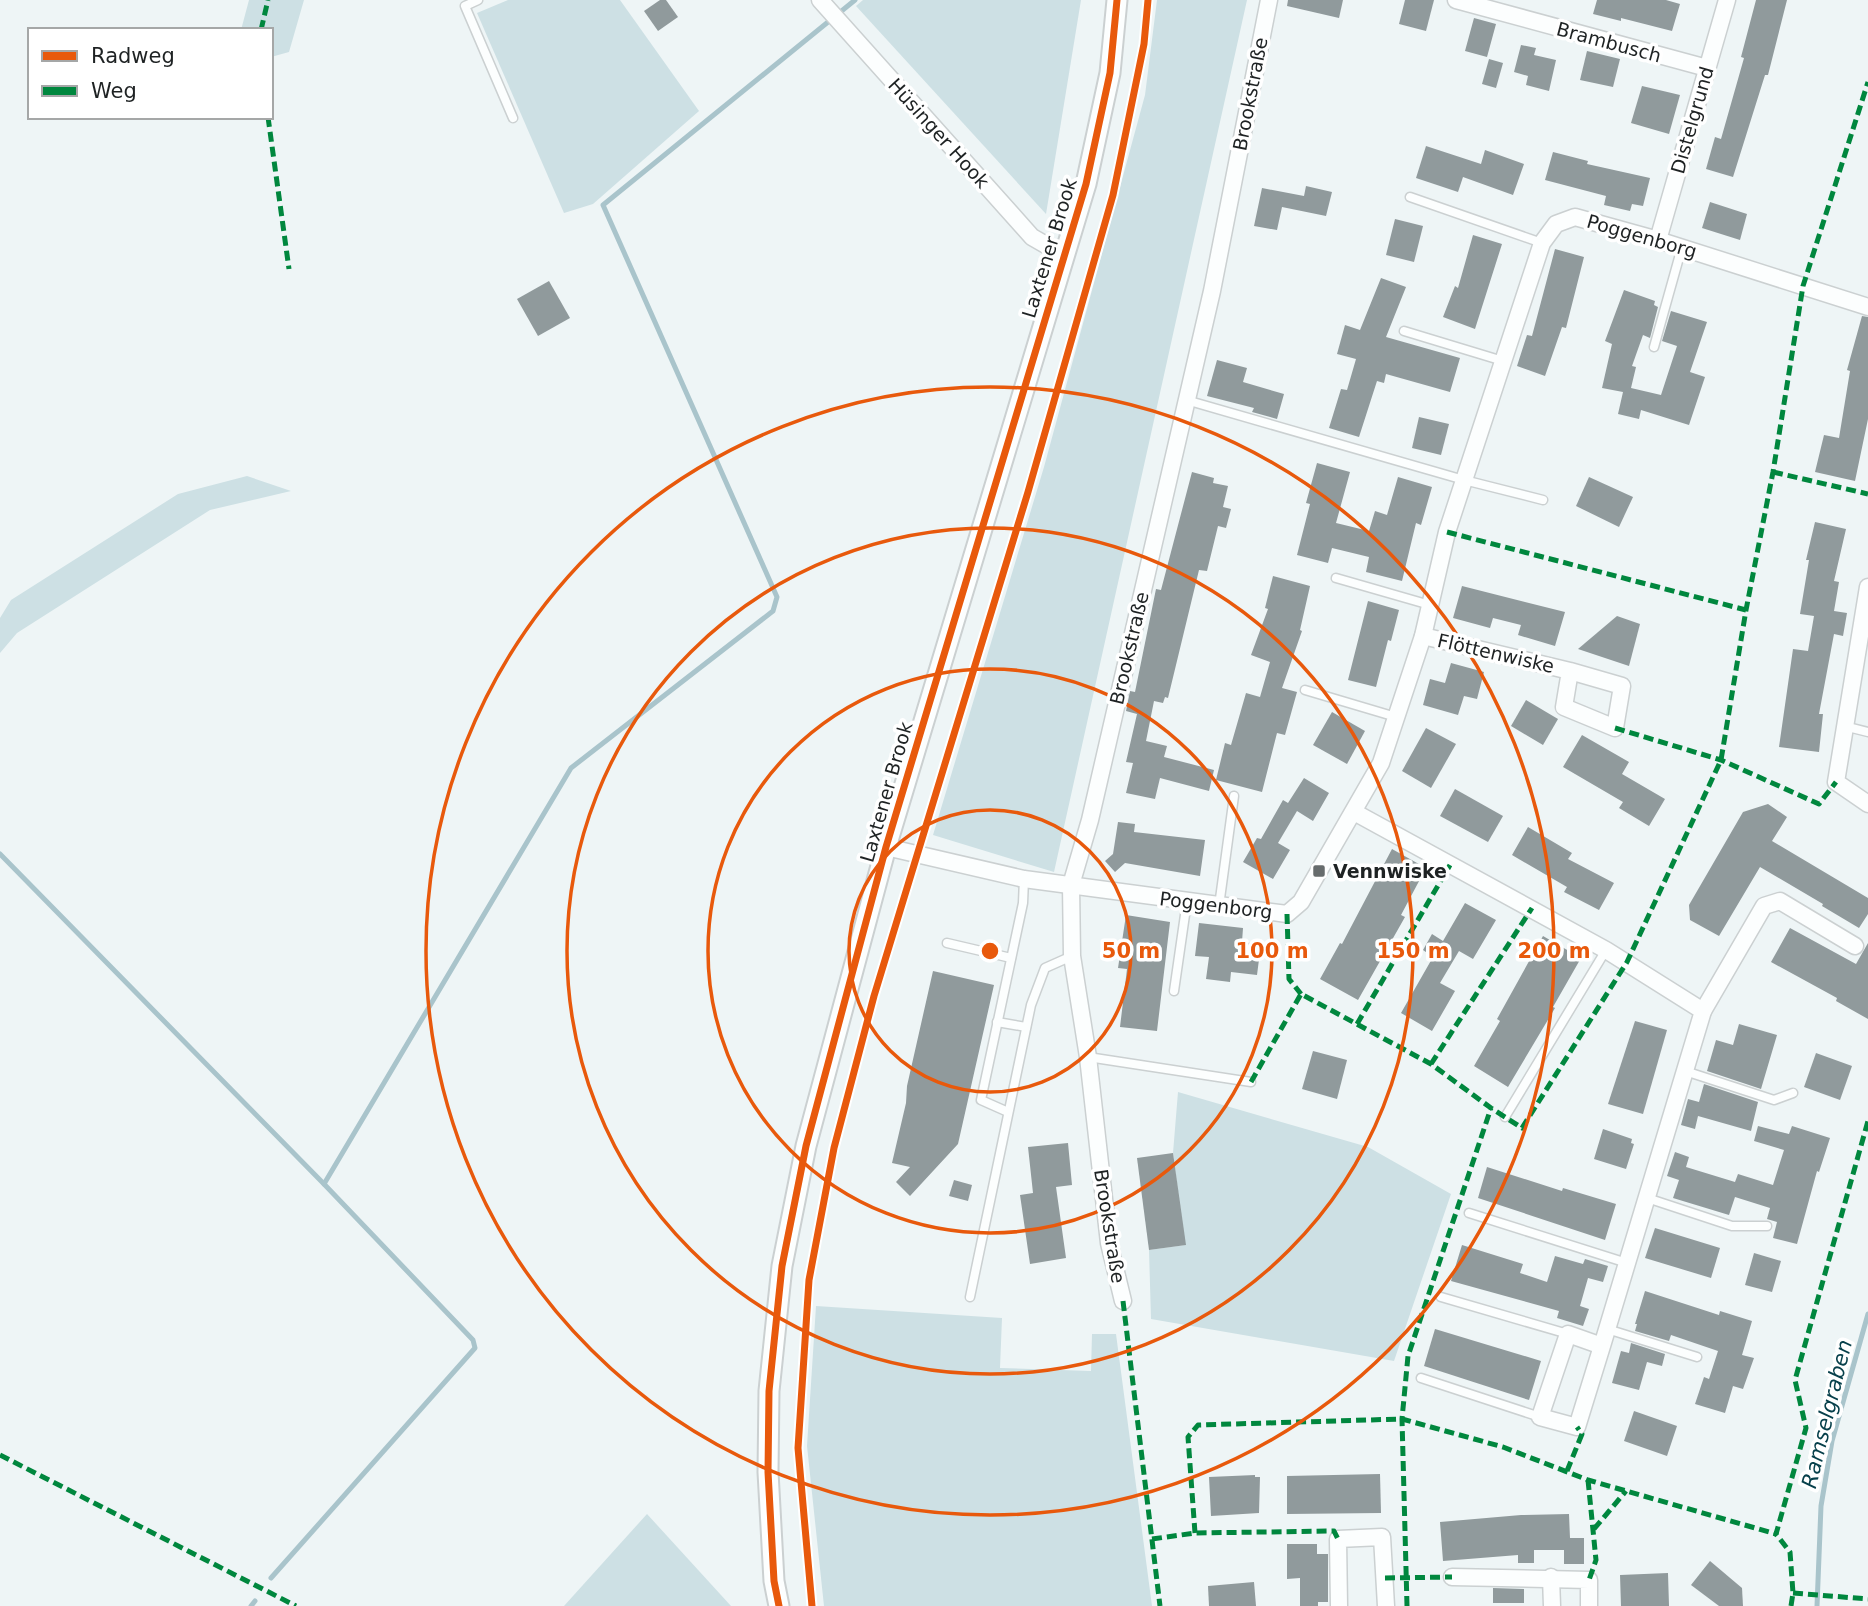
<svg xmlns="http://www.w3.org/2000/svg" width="1868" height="1606" viewBox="0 0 1868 1606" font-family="'DejaVu Sans',sans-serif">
  <rect width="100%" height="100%" fill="#eef5f6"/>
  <g fill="#cde0e4">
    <polygon points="249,0 304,0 289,52 271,57 271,30 241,30"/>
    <polygon points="508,0 620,0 699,111 593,204 564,213 477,13"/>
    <polygon points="863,0 1081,0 1046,214 856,6"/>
    <polygon points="1157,0 1247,0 1054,872 933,835 1044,467 1145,95"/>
    <polygon points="247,476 291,491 210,510 17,633 0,653 0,618 11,600 178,494"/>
    <polygon points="1178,1092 1368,1147 1451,1194 1394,1361 1151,1319 1149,1250 1185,1245 1173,1153"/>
    <polygon points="816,1306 1002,1318 1000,1368 1091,1371 1092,1334 1116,1334 1152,1606 824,1606 807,1446"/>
    <polygon points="647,1514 731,1606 564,1606"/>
  </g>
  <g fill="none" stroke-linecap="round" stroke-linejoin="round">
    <g stroke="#a9c4cb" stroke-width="5">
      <polyline points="0,854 324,1184"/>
      <polyline points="271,1578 475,1348 473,1340 324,1184 571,768 773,611 777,597 603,205 855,0"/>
      <polyline points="251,1606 255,1601"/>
      <polyline points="1817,1606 1821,1506 1832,1441 1868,1314"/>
    </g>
  </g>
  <g fill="#909a9c">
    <polygon points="660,0 666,0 678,17 658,31 644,11"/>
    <polygon points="1288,0 1343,0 1339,18 1287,6"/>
    <polygon points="1405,0 1434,0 1426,31 1399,24"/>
    <polygon points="1597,0 1666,0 1680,4 1672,31 1621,18 1621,21 1593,14"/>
    <polygon points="1756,0 1787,0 1768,75 1765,75 1733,177 1706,169 1715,137 1721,139 1744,58 1741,57"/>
    <polygon points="1474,18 1496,24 1487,57 1465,51"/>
    <polygon points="1521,45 1536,48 1534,55 1556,60 1549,91 1526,85 1528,76 1514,72"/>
    <polygon points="1587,51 1620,59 1613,87 1580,80"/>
    <polygon points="1489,59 1503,63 1496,88 1482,84"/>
    <polygon points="1642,86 1680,95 1669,134 1631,123"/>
    <polygon points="1426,146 1481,164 1485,150 1524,164 1513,195 1463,177 1458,192 1416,178"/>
    <polygon points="1553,152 1588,161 1587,164 1650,178 1643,206 1632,204 1630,211 1604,205 1606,196 1545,180"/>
    <polygon points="1306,186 1332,192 1326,216 1282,207 1277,230 1254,226 1262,188 1304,196"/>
    <polygon points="1710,202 1747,214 1740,240 1702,228"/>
    <polygon points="1395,219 1423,226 1414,262 1386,255"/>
    <polygon points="1473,235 1502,244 1475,329 1443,317 1455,286 1458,288"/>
    <polygon points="1555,249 1584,257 1566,328 1562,327 1545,376 1517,366 1527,335 1532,336"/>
    <polygon points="1381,278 1406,287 1386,337 1460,358 1450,392 1386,374 1384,383 1377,381 1359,437 1329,428 1341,389 1347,390 1356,359 1337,354 1345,325 1360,330"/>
    <polygon points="549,281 570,318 538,336 517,299"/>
    <polygon points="1624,290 1655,301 1654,305 1658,307 1650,338 1643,335 1632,366 1636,367 1631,388 1661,395 1677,346 1662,341 1671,311 1707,322 1690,372 1705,377 1689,425 1641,410 1639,419 1618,414 1623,392 1602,388 1612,344 1605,341"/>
    <polygon points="1862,316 1868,317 1868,419 1855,481 1815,472 1824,435 1839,438 1850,371 1847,370"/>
    <polygon points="1217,360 1247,368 1243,382 1284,394 1277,419 1252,412 1254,408 1207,396"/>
    <polygon points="1419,417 1449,424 1441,455 1412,448"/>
    <polygon points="1317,463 1350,472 1336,523 1369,531 1375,511 1387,515 1398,477 1432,487 1421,525 1416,523 1402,581 1366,572 1369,557 1332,548 1328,563 1297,555 1310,504 1306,503"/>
    <polygon points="1192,472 1214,478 1213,483 1228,486 1223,507 1231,509 1226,528 1218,526 1207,571 1199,570 1168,698 1165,697 1163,703 1154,701 1146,741 1167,746 1164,757 1214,770 1209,791 1160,778 1155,799 1126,793 1133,763 1126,762 1137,714 1126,711 1130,691 1135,692 1156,589 1161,590"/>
    <polygon points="1589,477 1633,497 1619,527 1576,506"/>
    <polygon points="1815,522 1846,529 1834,581 1839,582 1834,611 1847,613 1843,636 1834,634 1819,714 1823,714 1819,752 1779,747 1793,649 1808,651 1814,616 1800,614 1809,560 1806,560"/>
    <polygon points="1273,576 1310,586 1300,630 1302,631 1282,688 1297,692 1285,735 1277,733 1262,792 1216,780 1225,743 1231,745 1246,693 1260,697 1270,662 1251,655 1268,609 1265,608"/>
    <polygon points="1462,586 1565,612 1555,646 1518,635 1521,625 1493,618 1490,628 1453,618"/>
    <polygon points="1368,601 1399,610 1391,641 1388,640 1376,687 1348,680"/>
    <polygon points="1617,616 1640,624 1629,666 1578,649"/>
    <polygon points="1451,663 1484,672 1477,699 1464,696 1458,715 1423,705 1430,679 1445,683"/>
    <polygon points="1526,700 1558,719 1543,745 1511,726"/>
    <polygon points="1332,712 1365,731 1347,764 1313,745"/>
    <polygon points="1426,728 1456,744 1431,788 1402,771"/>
    <polygon points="1582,735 1629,762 1622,774 1665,799 1649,826 1619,808 1623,802 1563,767"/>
    <polygon points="1304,778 1329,793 1313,821 1297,811 1278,843 1290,850 1273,879 1243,862 1257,838 1261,839 1283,800 1288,803"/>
    <polygon points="1455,789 1503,816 1488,842 1440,816"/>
    <polygon points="1768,804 1787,817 1772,841 1868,898 1868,914 1859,928 1822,906 1823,904 1760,867 1719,936 1690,920 1689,905 1743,812"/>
    <polygon points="1118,822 1135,824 1134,832 1205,840 1200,876 1125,863 1115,872 1105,861 1113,854"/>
    <polygon points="1528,827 1572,853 1568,859 1614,883 1599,910 1564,892 1567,887 1512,855"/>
    <polygon points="1392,849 1426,868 1401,915 1405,917 1358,1000 1320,979 1340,943 1342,944"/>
    <polygon points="1465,903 1496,920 1473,959 1459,951 1440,983 1455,991 1432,1031 1401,1013 1433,957 1423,950 1432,934 1443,941"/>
    <polygon points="1126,915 1170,922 1157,1031 1120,1027 1127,969 1118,968"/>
    <polygon points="1199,923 1243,928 1242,942 1261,944 1257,975 1231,972 1230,982 1206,979 1209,957 1195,956"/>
    <polygon points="1790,928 1856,964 1868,943 1868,1019 1836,1001 1837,998 1771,962"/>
    <polygon points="1543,936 1581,958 1553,1007 1555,1008 1508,1087 1474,1066 1500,1021 1497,1019"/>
    <polygon points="933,971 994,985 958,1144 910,1196 896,1182 910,1167 892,1163 906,1103 907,1086"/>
    <polygon points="1635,1021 1667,1030 1643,1114 1608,1104"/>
    <polygon points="1739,1024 1777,1035 1761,1089 1707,1071 1716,1040 1733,1045"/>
    <polygon points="1313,1051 1347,1060 1337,1099 1302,1089"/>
    <polygon points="1816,1053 1852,1066 1840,1100 1804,1087"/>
    <polygon points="1704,1084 1758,1102 1751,1131 1698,1116 1695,1129 1681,1125 1688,1099 1699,1102"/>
    <polygon points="1758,1126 1789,1134 1792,1126 1830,1138 1819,1172 1817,1171 1797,1244 1773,1238 1777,1222 1767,1219 1770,1208 1735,1197 1729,1215 1673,1198 1679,1180 1667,1176 1675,1152 1689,1157 1686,1167 1735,1182 1738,1174 1773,1185 1784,1150 1754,1141"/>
    <polygon points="1603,1129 1632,1139 1631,1143 1634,1144 1626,1169 1594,1159"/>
    <polygon points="1068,1143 1072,1185 1056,1187 1066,1258 1030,1264 1020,1195 1033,1193 1028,1147"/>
    <polygon points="1173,1153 1186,1245 1149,1250 1137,1158"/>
    <polygon points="1487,1167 1562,1191 1563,1188 1616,1204 1605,1240 1478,1198"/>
    <polygon points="954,1180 972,1185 968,1201 949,1196"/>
    <polygon points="1655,1228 1720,1248 1711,1278 1645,1258"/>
    <polygon points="1462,1245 1523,1264 1520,1273 1547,1282 1555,1256 1583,1264 1585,1259 1608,1266 1603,1282 1588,1278 1580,1306 1589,1309 1583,1326 1557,1318 1559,1311 1451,1281"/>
    <polygon points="1754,1253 1781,1261 1772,1292 1745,1285"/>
    <polygon points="1645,1291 1719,1315 1720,1311 1752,1321 1742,1355 1754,1358 1743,1389 1733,1386 1725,1413 1695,1404 1704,1377 1709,1379 1718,1351 1671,1335 1669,1341 1635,1331 1637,1324 1635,1324"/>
    <polygon points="1435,1329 1541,1361 1529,1400 1424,1366"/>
    <polygon points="1631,1343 1665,1354 1662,1366 1647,1362 1639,1390 1612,1383 1621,1351 1629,1353"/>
    <polygon points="1634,1411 1677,1426 1667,1456 1624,1441"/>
    <polygon points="1380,1474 1381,1513 1287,1514 1287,1476"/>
    <polygon points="1255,1475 1255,1477 1260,1477 1259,1513 1211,1516 1209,1477"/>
    <polygon points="1569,1514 1570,1538 1584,1538 1584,1564 1564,1564 1564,1550 1534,1550 1534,1563 1518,1563 1518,1555 1443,1561 1440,1522 1521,1515"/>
    <polygon points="1287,1544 1317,1544 1317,1554 1328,1554 1328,1602 1318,1602 1318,1606 1300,1606 1300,1578 1287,1579"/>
    <polygon points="1710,1561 1742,1588 1743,1606 1719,1606 1691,1585"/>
    <polygon points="1668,1573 1669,1606 1621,1606 1620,1575"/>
    <polygon points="1254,1582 1256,1606 1209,1606 1208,1586"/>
    <polygon points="1493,1588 1524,1589 1524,1603 1493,1603"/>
  </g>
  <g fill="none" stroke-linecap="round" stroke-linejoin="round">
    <g stroke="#cbd0d1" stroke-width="11">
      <g id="service">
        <polyline points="478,0 465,6 513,118"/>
        <polyline points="1410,197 1542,243"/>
        <polyline points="1404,331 1503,361"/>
        <polyline points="1654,347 1682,247"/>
        <polyline points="1186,400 1464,480 1543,500"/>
        <polyline points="1336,578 1430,605"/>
        <polyline points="1305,690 1396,717"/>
        <polyline points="1844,726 1868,732"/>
        <polyline points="1219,906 1234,796"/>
        <polyline points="947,943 1011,958"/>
        <polyline points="1174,991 1187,901"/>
        <polyline points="997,1022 1026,1027"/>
        <polyline points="1088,1057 1251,1082"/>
        <polyline points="1685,1071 1774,1100 1793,1093"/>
        <polyline points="1008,1112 981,1100 1023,903 1024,879"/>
        <polyline points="1505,1117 1606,950"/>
        <polyline points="1647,1198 1732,1226 1767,1226"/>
        <polyline points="1469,1213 1627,1263"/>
        <polyline points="970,1297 1031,1005 1045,968 1072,956"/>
        <polyline points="1441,1297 1568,1334"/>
        <polyline points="1607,1329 1697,1357"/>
        <polyline points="1421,1378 1540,1417"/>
      </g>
    </g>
    <g stroke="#cbd0d1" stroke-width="19">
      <g id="minor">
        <polyline points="820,0 1032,237 1065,256"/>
        <polyline points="1456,0 1707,68"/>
        <polyline points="1658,240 1727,0"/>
        <polyline points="1868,587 1836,782 1868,804"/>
        <polyline points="1423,636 1570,671 1564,707 1615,728 1622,686 1570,671"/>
        <polyline points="1354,812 1606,950 1703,1011 1602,1346 1568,1334 1540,1417 1577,1427 1602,1346"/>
        <polyline points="886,847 1024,879 1287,914 1301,902 1381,763 1423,636 1447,532 1542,243 1556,224 1575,217 1658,240 1868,307"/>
        <polyline points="1703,1011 1764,906 1780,901 1855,946"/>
        <polyline points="1123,1301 1109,1243 1088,1057 1072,956 1071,885 1090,820 1212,291 1269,0"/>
        <polyline points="1452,1577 1589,1580 1589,1606"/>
        <polyline points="1551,1577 1552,1606"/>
        <polyline points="1339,1606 1338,1539 1382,1537 1386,1606"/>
      </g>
    </g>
    <g stroke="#cbd0d1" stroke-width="23">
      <polyline id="tertiary" points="779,1606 774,1581 768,1472 769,1391 782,1266 806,1146 886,847 1086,184 1110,73 1117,0"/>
    </g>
    <use href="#service" stroke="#fcfefe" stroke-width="8"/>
    <use href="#minor" stroke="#fcfefe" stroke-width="16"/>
    <use href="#tertiary" stroke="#fcfefe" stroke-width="19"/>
    <g stroke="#00873e" stroke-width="5" stroke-dasharray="10 5" stroke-linecap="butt">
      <polyline points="261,30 268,0"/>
      <polyline points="268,117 289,269"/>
      <polyline points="1773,472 1868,494"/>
      <polyline points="1447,532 1746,610"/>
      <polyline points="1615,728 1721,760 1819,804 1836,782"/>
      <polyline points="1287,914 1289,979 1301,994"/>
      <polyline points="1357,1024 1450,865"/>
      <polyline points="1431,1064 1532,908"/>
      <polyline points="1251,1082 1301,994 1431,1064 1491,1108 1522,1128 1627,962 1721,760 1746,610 1773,472 1803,286 1868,82"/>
      <polyline points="1123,1301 1160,1606"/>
      <polyline points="0,1455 296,1606"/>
      <polyline points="1567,1471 1582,1434 1577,1427"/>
      <polyline points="1588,1480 1596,1560 1589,1580"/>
      <polyline points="1594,1529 1626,1491"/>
      <polyline points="1195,1533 1188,1437 1198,1425 1402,1419 1503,1447 1588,1480 1776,1534"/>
      <polyline points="1152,1539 1195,1533 1334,1531 1338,1539"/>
      <polyline points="1385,1578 1452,1577"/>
      <polyline points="1793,1593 1868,1599"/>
      <polyline points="1407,1606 1402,1419 1408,1356 1491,1108"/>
      <polyline points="1791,1606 1793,1593 1790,1552 1776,1534 1806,1428 1795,1380 1868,1121"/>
    </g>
    <g stroke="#fff" stroke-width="11">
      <g id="cycleway">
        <polyline points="779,1606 774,1581 768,1472 769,1391 782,1266 806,1146 886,847 1086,184 1110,73 1117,0"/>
        <polyline points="812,1606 798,1448 809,1280 834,1148 874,996 1028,492 1113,195 1144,44 1148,0"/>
      </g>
    </g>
    <use href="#cycleway" stroke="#e8590c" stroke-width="7"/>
  </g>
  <g fill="none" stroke="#e8590c" stroke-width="3.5">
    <circle cx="990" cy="951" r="141"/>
    <circle cx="990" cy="951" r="282"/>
    <circle cx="990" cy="951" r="423"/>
    <circle cx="990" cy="951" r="564"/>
  </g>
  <rect fill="#676c6d" stroke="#fff" stroke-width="2.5" x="1312" y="864" width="14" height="14" rx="3.5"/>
  <g text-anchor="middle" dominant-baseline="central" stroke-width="7" stroke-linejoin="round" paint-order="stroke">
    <g font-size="19" fill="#1e2223" stroke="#fff">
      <text transform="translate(1609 42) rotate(15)">Brambusch</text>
      <text transform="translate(1250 94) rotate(-79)">Brookstraße</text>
      <text transform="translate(1692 120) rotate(-74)">Distelgrund</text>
      <text transform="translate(939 133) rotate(48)">Hüsinger Hook</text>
      <text transform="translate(1642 236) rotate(16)">Poggenborg</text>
      <text transform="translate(1049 248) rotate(-73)">Laxtener Brook</text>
      <text transform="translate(1129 648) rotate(-77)">Brookstraße</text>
      <text transform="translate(1496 653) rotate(13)">Flöttenwiske</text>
      <text transform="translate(886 792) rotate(-74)">Laxtener Brook</text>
      <text transform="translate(1216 905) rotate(7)">Poggenborg</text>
      <text transform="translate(1110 1226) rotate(81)">Brookstraße</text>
    </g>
    <g font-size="19" font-weight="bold" fill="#1e2223" stroke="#fff" text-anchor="start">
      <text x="1333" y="871">Vennwiske</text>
    </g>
    <g font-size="21" font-style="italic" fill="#07404b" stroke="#fff">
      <text transform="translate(1827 1414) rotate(-76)">Ramselgraben</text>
    </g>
  </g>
  <circle cx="990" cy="951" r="10" fill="#e8590c" stroke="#fff" stroke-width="3.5"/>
  <g font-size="21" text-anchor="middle" font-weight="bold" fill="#e8590c" stroke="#fff" stroke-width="7" stroke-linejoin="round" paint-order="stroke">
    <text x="1131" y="958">50 m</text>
    <text x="1272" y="958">100 m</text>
    <text x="1413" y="958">150 m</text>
    <text x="1554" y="958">200 m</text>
  </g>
  <rect x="28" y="28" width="245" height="91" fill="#ffffff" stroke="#a5a7a7" stroke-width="2"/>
  <rect x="42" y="51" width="35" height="10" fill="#e8590c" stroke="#a5a7a7" stroke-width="2"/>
  <text x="91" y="63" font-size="21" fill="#1e2223">Radweg</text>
  <rect x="42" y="86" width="35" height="10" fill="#00873e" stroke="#a5a7a7" stroke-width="2"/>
  <text x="91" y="98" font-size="21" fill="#1e2223">Weg</text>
</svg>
